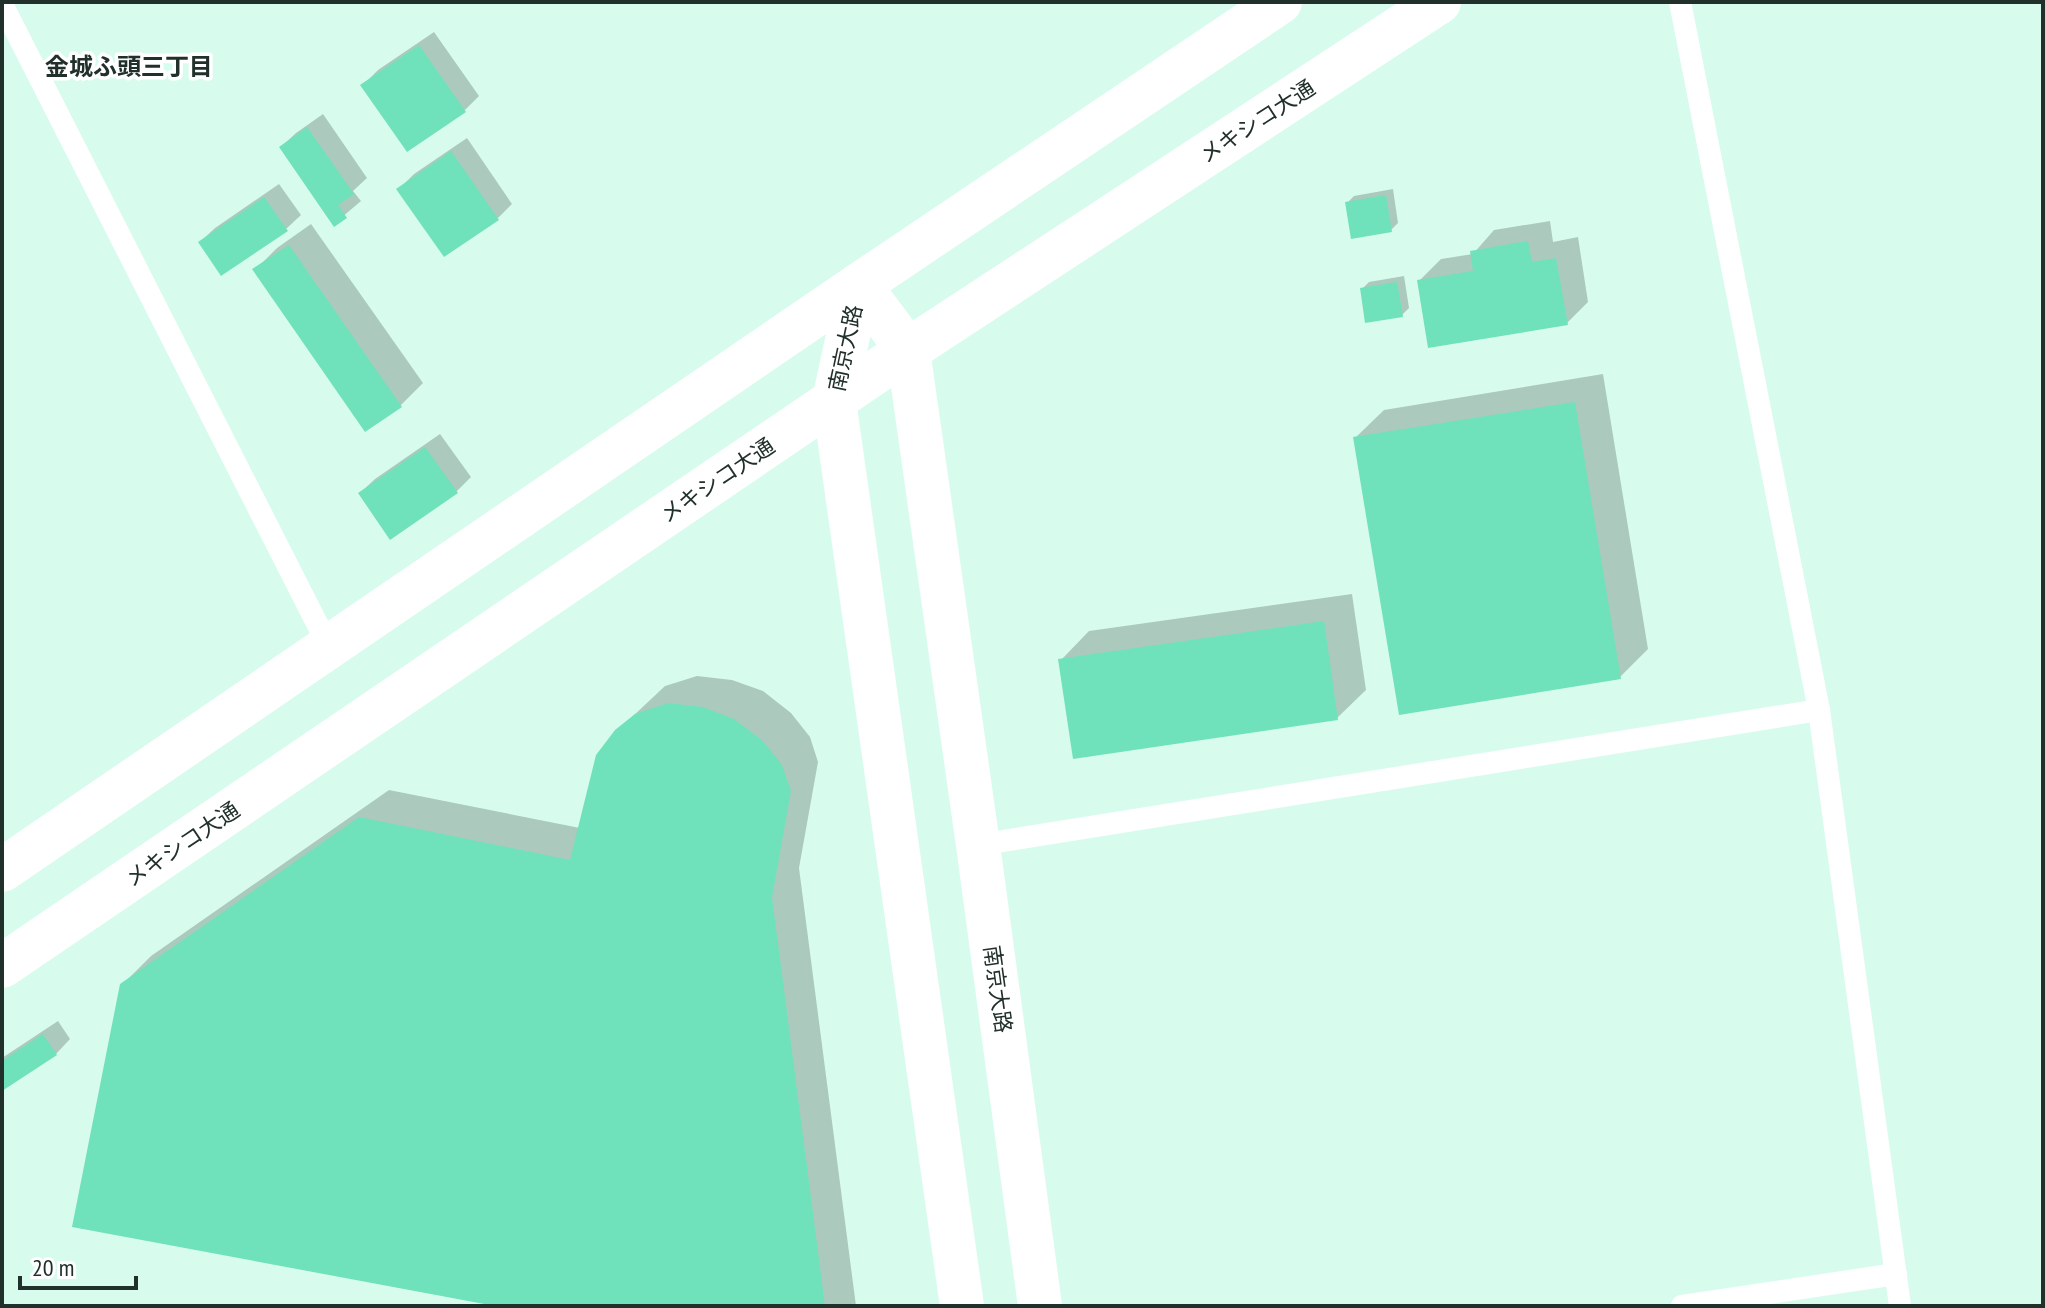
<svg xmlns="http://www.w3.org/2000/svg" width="2045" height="1308" viewBox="0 0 2045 1308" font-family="'PT Sans Narrow','Noto Sans JP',sans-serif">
  <rect width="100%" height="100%" fill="#d7fced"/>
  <g fill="#0003">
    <polygon points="434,32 479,96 465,110 363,85 378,70"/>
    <polygon points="323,114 367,178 353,191 361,201 334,224 281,147 296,133"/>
    <polygon points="467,138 512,204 498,218 399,189 414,174"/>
    <polygon points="279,184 301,215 286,229 200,242 215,228"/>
    <polygon points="1393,189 1398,223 1391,230 1347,203 1354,196"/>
    <polygon points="1550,221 1553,242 1578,237 1588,302 1567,323 1419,281 1441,259 1473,254 1494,230"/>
    <polygon points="311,224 423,383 401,405 366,429 255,270 277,248"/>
    <polygon points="1404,276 1409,308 1402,315 1362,289 1369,282"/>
    <polygon points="1603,374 1648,649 1620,677 1355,438 1384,410"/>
    <polygon points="440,434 471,477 456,492 360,493 375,479"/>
    <polygon points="1352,594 1366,690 1337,718 1061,660 1089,631"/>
    <polygon points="697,676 732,680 763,691 791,713 810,737 818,762 799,868 856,1306 506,1306 122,985 151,956 389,790 580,828 616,732 665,686"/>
    <polygon points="58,1021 70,1039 56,1054 2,1089 2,1058"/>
  </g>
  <g fill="#6fe2bb">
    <polygon points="419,45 466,112 407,152 360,85"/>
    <polygon points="307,127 354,194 338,205 347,218 334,227 279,147"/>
    <polygon points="451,151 499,220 444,257 396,189"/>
    <polygon points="1386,195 1392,232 1351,239 1345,202"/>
    <polygon points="264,197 288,231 221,276 198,242"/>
    <polygon points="1528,241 1532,262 1556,258 1568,325 1428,348 1417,280 1473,271 1470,251"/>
    <polygon points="289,245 402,407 365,432 252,269"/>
    <polygon points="1397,282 1403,317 1365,323 1360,288"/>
    <polygon points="1575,402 1621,679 1399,715 1353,437"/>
    <polygon points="425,447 458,493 390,540 358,493"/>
    <polygon points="1324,621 1338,720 1073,759 1058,659"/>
    <polygon points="668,703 703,707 734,719 763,741 782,765 791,791 772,897 825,1306 495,1306 72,1227 120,984 359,817 570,860 596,755 615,730 635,714"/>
    <polygon points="43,1034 57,1055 2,1091 2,1061"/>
  </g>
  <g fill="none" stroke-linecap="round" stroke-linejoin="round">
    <g stroke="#fff" stroke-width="22">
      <polyline points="1680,2 1819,710 1900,1306"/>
      <polyline points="2,4 329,647"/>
      <polyline points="978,845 1819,710"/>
      <polyline points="1682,1306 1896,1274"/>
    </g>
    <g stroke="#fff" stroke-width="44">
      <polyline points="859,285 908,350 978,845 1040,1306"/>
      <polyline points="859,285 834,401 962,1306"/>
      <polyline points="2,870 859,285 1280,2"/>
      <polyline points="2,966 908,350 1439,2"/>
    </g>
  </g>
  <g text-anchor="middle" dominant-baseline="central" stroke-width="7" stroke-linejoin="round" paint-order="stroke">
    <g font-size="22" fill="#21302a" stroke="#fff">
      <text transform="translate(1257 121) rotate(-33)">メキシコ大通</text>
      <text transform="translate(845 348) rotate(-78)">南京大路</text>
      <text transform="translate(717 480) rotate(-34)">メキシコ大通</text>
      <text transform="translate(182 844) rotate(-34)">メキシコ大通</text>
      <text transform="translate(998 989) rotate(82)">南京大路</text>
    </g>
    <g font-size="24" font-weight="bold" fill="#21302a" stroke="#fff">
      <text x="129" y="66">金城ふ頭三丁目</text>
    </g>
  </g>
  <rect width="2045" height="1308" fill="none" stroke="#21302a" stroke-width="8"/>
  <path d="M20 1276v12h116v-12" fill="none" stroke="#21302a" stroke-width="4"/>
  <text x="32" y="1276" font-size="24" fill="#21302a" stroke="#ffffff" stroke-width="6" paint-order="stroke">20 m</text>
</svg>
